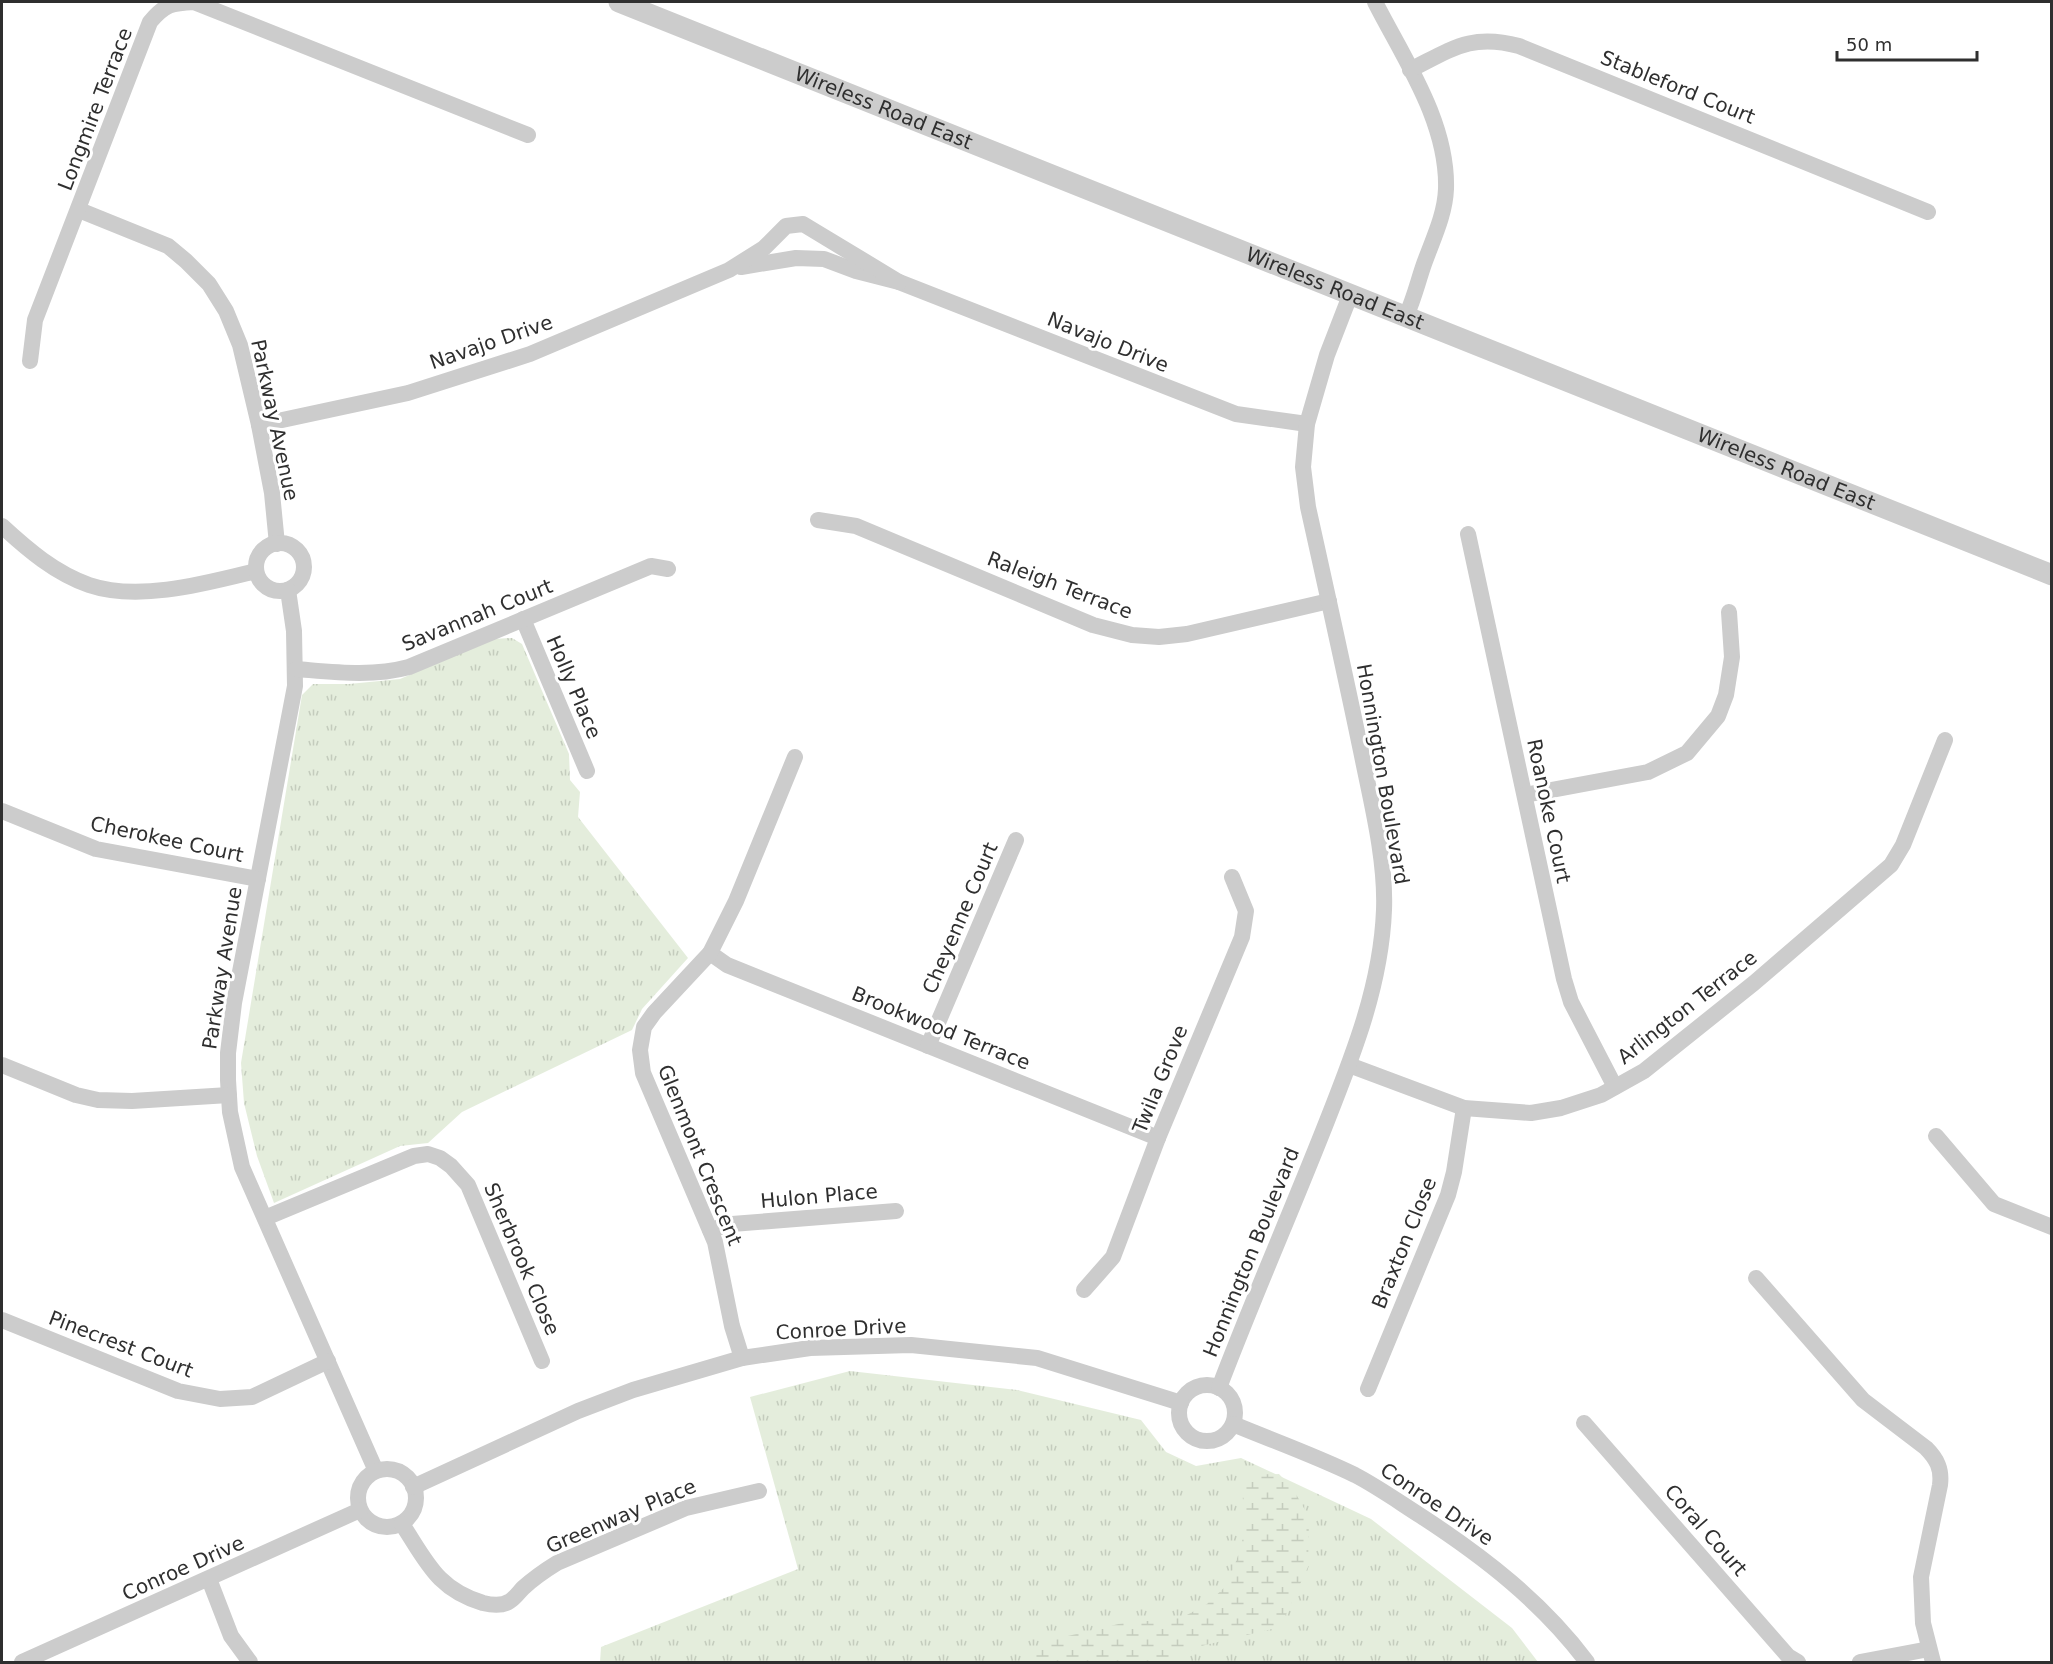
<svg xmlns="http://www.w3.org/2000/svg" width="2053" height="1664" viewBox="0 0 2053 1664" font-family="'DejaVu Sans',sans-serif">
  <defs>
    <pattern id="grass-tufts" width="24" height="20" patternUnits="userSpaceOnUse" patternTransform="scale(1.5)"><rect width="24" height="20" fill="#e4eddc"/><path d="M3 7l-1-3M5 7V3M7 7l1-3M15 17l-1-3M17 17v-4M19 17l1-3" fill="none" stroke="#c4ccbd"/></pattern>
    <pattern id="wetland-marsh" width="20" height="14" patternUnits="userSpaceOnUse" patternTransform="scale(1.5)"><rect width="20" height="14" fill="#e4eddc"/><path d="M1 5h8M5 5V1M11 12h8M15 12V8" fill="none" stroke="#c4ccbd"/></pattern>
  </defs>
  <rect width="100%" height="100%" fill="#fff"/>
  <g fill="url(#grass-tufts)">
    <polygon points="512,638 522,644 569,754 570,780 580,792 578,817 688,958 642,1009 632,1030 462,1112 428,1143 400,1146 274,1203 257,1156 244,1103 241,1063 302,695 313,684 349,684 400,679 493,639"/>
    <polygon points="850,1371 1017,1390 1141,1420 1166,1452 1196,1466 1241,1458 1371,1519 1512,1628 1538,1662 600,1662 601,1647 798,1569 750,1397"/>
  </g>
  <polygon fill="url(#wetland-marsh)" points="1279,1474 1293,1489 1309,1517 1308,1567 1280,1627 1201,1646 1166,1662 1029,1662 1051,1640 1131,1621 1163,1621 1185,1616 1207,1604 1228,1584 1242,1544 1244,1520 1242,1483 1258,1475"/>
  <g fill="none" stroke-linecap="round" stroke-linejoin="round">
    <g stroke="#ccc" stroke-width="16">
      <path d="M 1375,2 C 1404,59 1448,122 1446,189 C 1445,215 1433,239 1424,264 C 1418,281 1414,299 1406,316"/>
      <path d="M 1410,70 C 1452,49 1471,33 1519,46 L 1928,212"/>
      <polyline points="79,210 168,246 186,261 209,284 226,311 240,345 259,425 272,493 277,544"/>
      <polyline points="741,267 796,258 824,259 856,271 899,282 1236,414 1307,424"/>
      <path d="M 30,361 L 35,320 L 150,22 C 165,4 172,3 194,2 L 528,135"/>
      <polyline points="259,425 408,393 530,354 729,270 764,248 786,226 803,224 899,282"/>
      <polyline points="818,520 856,526 1093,625 1132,635 1159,637 1187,634 1329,601"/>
      <path d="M 2,526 C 28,550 55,573 89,585 C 139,602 207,583 256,571"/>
      <polyline points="1468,534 1564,979 1571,1002 1615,1087"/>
      <circle cx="280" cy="567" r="24"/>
      <polyline points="288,590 294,631 295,686 234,1003 228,1053 228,1080 230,1112 242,1167 376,1471"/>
      <polyline points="523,619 587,771"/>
      <path d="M 296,669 C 334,672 372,677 409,667 L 651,566 L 668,569"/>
      <polyline points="1525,795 1648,772 1687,753 1718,716 1726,695 1732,657 1729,612"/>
      <polyline points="2,811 96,849 258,879"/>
      <polyline points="710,953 727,965 1158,1138"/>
      <polyline points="928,1046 1016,840"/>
      <polyline points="2,1065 76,1095 98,1100 132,1101 229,1095"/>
      <polyline points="1349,1065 1464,1108 1531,1113 1561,1108 1601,1095 1644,1071 1754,983 1891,865 1903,845 1945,740"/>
      <polyline points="1936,1136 1994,1204 2052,1227"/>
      <polyline points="265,1218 414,1156 428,1154 440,1158 451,1166 468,1185 542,1361"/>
      <polyline points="710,1230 732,1224 896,1211"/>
      <path d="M 1756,1278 L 1863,1400 L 1926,1448 C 1937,1459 1942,1469 1940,1485 L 1921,1577 L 1923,1623 L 1933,1662"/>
      <polyline points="1084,1290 1113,1257 1158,1138 1242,937 1246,911 1232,877"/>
      <polyline points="2,1320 178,1391 220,1399 252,1397 328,1361"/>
      <polyline points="742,1358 732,1326 715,1242 643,1073 640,1050 644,1027 654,1013 710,953 736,901 795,757"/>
      <circle cx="1207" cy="1413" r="28"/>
      <path d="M 1219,1388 C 1252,1301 1289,1217 1323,1131 C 1351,1060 1381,988 1384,910 C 1386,859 1371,801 1361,751 C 1344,669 1326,588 1308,507 L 1303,467 L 1307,424 L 1327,355 L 1351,293"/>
      <polyline points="1368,1389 1448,1195 1454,1172 1464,1108"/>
      <polyline points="1584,1423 1788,1656 1798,1662"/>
      <path d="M 1233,1424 C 1274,1441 1316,1456 1355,1475 C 1378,1487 1399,1502 1421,1516 C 1484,1557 1542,1602 1587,1662"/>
      <circle cx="387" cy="1498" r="29"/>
      <polyline points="413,1487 578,1411 633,1390 742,1358 810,1348 911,1345 1037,1358 1181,1403"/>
      <path d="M 402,1524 C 427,1562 437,1589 483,1603 C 491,1605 503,1606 510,1601 C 515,1598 519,1592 523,1588 C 534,1578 544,1571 557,1563 L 686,1508 L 759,1491"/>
      <polyline points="209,1579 231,1636 250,1662"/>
      <polyline points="22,1662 360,1510"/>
      <polyline points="1860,1662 1929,1649"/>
    </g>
    <path stroke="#ccc" stroke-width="21" id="s1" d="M 619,2 L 2052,575"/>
  </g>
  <g text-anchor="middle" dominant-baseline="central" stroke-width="6" stroke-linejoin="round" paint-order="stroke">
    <g font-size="20" fill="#2f2f2f" stroke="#fff">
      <text transform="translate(1678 87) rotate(22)">Stableford Court</text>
      <text stroke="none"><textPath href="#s1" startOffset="285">Wireless Road East</textPath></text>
      <text transform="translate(95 109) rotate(-69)">Longmire Terrace</text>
      <text stroke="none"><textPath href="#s1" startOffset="771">Wireless Road East</textPath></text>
      <text transform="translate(491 342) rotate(-19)">Navajo Drive</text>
      <text transform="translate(1108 342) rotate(22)">Navajo Drive</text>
      <text transform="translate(275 420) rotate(78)">Parkway Avenue</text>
      <text stroke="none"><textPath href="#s1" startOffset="1257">Wireless Road East</textPath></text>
      <text transform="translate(1060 585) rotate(21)">Raleigh Terrace</text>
      <text transform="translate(477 615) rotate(-22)">Savannah Court</text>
      <text transform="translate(574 687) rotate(67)">Holly Place</text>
      <text transform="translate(1383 774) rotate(80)">Honnington Boulevard</text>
      <text transform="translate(1549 811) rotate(78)">Roanoke Court</text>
      <text transform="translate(167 839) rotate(12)">Cherokee Court</text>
      <text transform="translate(960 918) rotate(-67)">Cheyenne Court</text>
      <text transform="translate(222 968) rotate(-81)">Parkway Avenue</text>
      <text transform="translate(1687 1007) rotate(-38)">Arlington Terrace</text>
      <text transform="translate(941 1028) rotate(22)">Brookwood Terrace</text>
      <text transform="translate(1160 1079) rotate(-68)">Twila Grove</text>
      <text transform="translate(700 1155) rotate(68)">Glenmont Crescent</text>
      <text transform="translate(819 1196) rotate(-5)">Hulon Place</text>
      <text transform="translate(1404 1243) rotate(-68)">Braxton Close</text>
      <text transform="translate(1251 1252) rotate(-68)">Honnington Boulevard</text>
      <text transform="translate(522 1259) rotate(67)">Sherbrook Close</text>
      <text transform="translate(841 1329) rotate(-3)">Conroe Drive</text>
      <text transform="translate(121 1344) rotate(21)">Pinecrest Court</text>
      <text transform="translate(1437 1504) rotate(34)">Conroe Drive</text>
      <text transform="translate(621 1516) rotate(-23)">Greenway Place</text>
      <text transform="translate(1706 1530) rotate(49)">Coral Court</text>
      <text transform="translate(183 1568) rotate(-24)">Conroe Drive</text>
    </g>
  </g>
  <rect width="2053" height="1664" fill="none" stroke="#2f2f2f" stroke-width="6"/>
  <path d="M1837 51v9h140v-9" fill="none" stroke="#2f2f2f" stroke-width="3"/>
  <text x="1846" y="51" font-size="18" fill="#2f2f2f" stroke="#ffffff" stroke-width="4.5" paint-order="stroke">50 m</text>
</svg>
